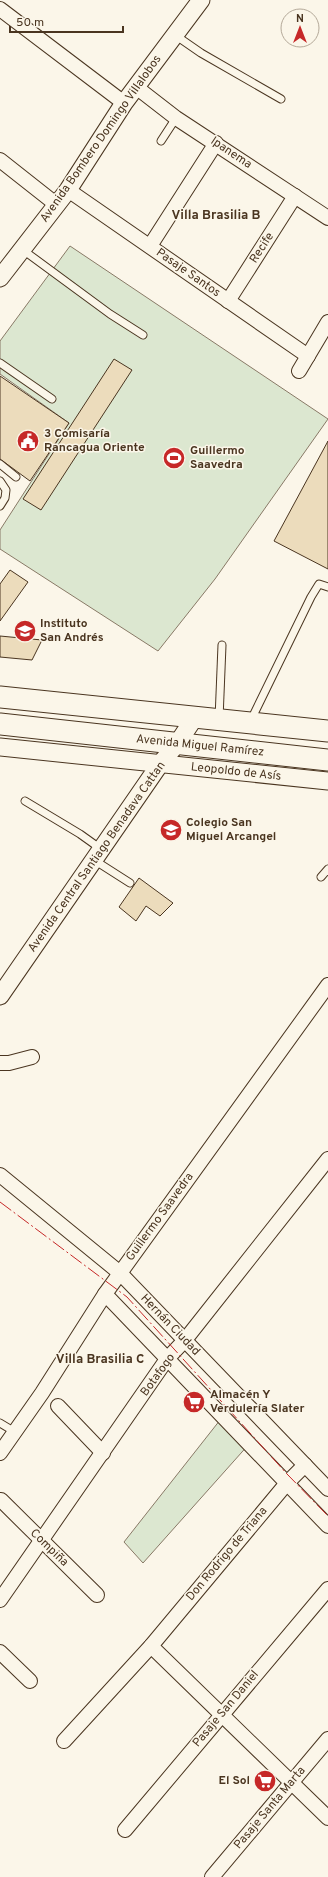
<svg xmlns="http://www.w3.org/2000/svg" width="328" height="1877" viewBox="0 0 328 1877" font-family="Overpass,sans-serif">
  <rect width="100%" height="100%" fill="#fbf6e9"/>
  <g fill="#dce7d0" stroke="#887966">
    <polygon points="70,246 328,419 215,579 158,651 0,549 0,530 69,423 0,374 0,341"/>
    <polygon points="224,1415 250,1443 143,1563 124,1542"/>
  </g>
  <g fill="#ecdcbc" stroke="#4a3520">
    <polygon points="114,359 132,370 41,510 23,499"/>
    <polygon points="0,376 69,423 30,481 0,459"/>
    <polygon points="328,441 328,569 274,541"/>
    <polygon points="10,570 28,582 0,621 0,584"/>
    <polygon points="0,636 42,640 32,660 0,657"/>
    <polygon points="139,878 173,903 160,916 146,906 136,921 119,907"/>
  </g>
  <g fill="none" stroke-linecap="round" stroke-linejoin="round">
    <g stroke="#4a3520" stroke-width="9">
      <g id="service">
        <polyline points="175,35 201,53 281,99"/>
        <polyline points="161,141 176,118"/>
        <polyline points="23,250 110,314 143,335"/>
        <polyline points="0,363 52,399"/>
        <polyline points="0,464 16,477"/>
        <polyline points="0,481 6,490 5,498 0,506"/>
        <polyline points="219,719 222,645"/>
        <polyline points="251,720 311,597 319,584 328,587"/>
        <polyline points="25,801 80,834 101,849"/>
        <polyline points="94,860 130,883"/>
        <polyline points="321,877 328,869"/>
        <polyline points="0,1423 15,1432"/>
      </g>
    </g>
    <g stroke="#4a3520" stroke-width="16">
      <g id="minor">
        <polyline points="0,9 124,103"/>
        <polyline points="136,87 176,118 328,218"/>
        <polyline points="0,160 57,205"/>
        <polyline points="68,190 308,356"/>
        <polyline points="150,246 216,143"/>
        <polyline points="228,301 295,196"/>
        <polyline points="299,371 328,322"/>
        <polyline points="0,1063 9,1063 32,1057"/>
        <polyline points="0,1175 120,1273 328,1489"/>
        <polyline points="105,1294 328,1526"/>
        <polyline points="58,1406 103,1453"/>
        <polyline points="0,1453 42,1393 105,1294 328,985"/>
        <polyline points="1,1500 97,1595"/>
        <polyline points="0,1600 167,1359 185,1340 328,1159"/>
        <polyline points="151,1646 328,1818"/>
        <polyline points="0,1652 30,1681"/>
        <polyline points="64,1741 151,1646 287,1483 305,1465"/>
        <polyline points="125,1830 328,1589"/>
        <polyline points="212,1877 328,1739"/>
      </g>
    </g>
    <g stroke="#4a3520" stroke-width="19">
      <g id="tertiary">
        <polyline points="0,278 68,190 124,103 201,0"/>
        <polyline points="0,747 328,781"/>
        <polyline points="0,996 160,764 177,744 195,717"/>
      </g>
    </g>
    <g stroke="#4a3520" stroke-width="23">
      <g id="primary">
        <polyline points="0,697 328,731"/>
        <polyline points="0,724 328,760"/>
      </g>
    </g>
    <use href="#service" stroke="#fbf6e9" stroke-width="7"/>
    <use href="#minor" stroke="#fbf6e9" stroke-width="14"/>
    <use href="#tertiary" stroke="#fbf6e9" stroke-width="17"/>
    <use href="#primary" stroke="#fbf6e9" stroke-width="21"/>
    <polyline stroke="#c62828" stroke-width="1" stroke-dasharray="14 3 2 3" stroke-linecap="butt" points="0,1202 127,1297 287,1474 328,1516"/>
  </g>
  <defs>
    <g id="civic-disc" transform="scale(1.15)"><circle r="9.5" fill="#c62828" stroke="#fbf6e9"/><path d="M-.6-6.5H3V-4.5H.6V-3L4-1V1h2V6H-6V1h2V-1L-.6-3ZM-1.2 2.5V6h2.4V2.5Z" fill="#fff"/></g>
    <g id="stadium-disc" transform="scale(1.15)"><circle r="9.5" fill="#c62828" stroke="#fbf6e9"/><path d="M0-5a6.5 5 0 1 0 0 10a6.5 5 0 1 0 0-10ZM-3.5-1.8h7v3.6h-7Z" fill="#fff"/></g>
    <g id="school-disc" transform="scale(1.15)"><circle r="9.5" fill="#c62828" stroke="#fbf6e9"/><path d="M0-5L7-2L0 1L-7-2ZM-4 1L0 2.5L4 1V4Q0 6-4 4Z" fill="#fff"/></g>
    <g id="supermarket-disc" transform="scale(1.15)"><circle r="9.5" fill="#c62828" stroke="#fbf6e9"/><path d="M-6-5.5h2.5l.6 2H6L4.5 2H-2.5L-4.4-4H-6ZM-1.5 3.2a1.3 1.3 0 1 0 .1 0ZM3 3.2a1.3 1.3 0 1 0 .1 0Z" fill="#fff"/></g>
  </defs>
  <g fill-rule="evenodd">
    <use href="#civic-disc" x="28" y="441"/>
    <use href="#stadium-disc" x="174" y="458"/>
    <use href="#school-disc" x="25" y="631"/>
    <use href="#school-disc" x="171" y="830"/>
    <use href="#supermarket-disc" x="194" y="1402"/>
    <use href="#supermarket-disc" x="265" y="1781"/>
  </g>
  <g text-anchor="middle" dominant-baseline="central" stroke-width="3" stroke-linejoin="round" paint-order="stroke">
    <g font-size="12" fill="#4a3520" stroke="#fbf6e9">
      <text transform="translate(101 139) rotate(-55)">Avenida Bombero Domingo Villalobos</text>
      <text transform="translate(231 153) rotate(34)">Ipanema</text>
      <text transform="translate(262 248) rotate(-57)">Recife</text>
      <text transform="translate(188 273) rotate(35)">Pasaje Santos</text>
      <text transform="translate(200 746) rotate(6)">Avenida Miguel Ramírez</text>
      <text transform="translate(236 772) rotate(6)">Leopoldo de Asís</text>
      <text transform="translate(97 857) rotate(-55)">Avenida Central Santiago Benadava Cattan</text>
      <text transform="translate(160 1217) rotate(-54)">Guillermo Saavedra</text>
      <text transform="translate(170 1325) rotate(46)">Hernán Ciudad</text>
      <text transform="translate(158 1375) rotate(-54)">Botafogo</text>
      <text transform="translate(49 1548) rotate(44)">Compiña</text>
      <text transform="translate(227 1554) rotate(-50)">Don Rodrigo de Triana</text>
      <text transform="translate(226 1709) rotate(-50)">Pasaje San Daniel</text>
      <text transform="translate(270 1808) rotate(-50)">Pasaje Santa Marta</text>
    </g>
    <g font-size="12" font-weight="bold" fill="#4a3520" stroke="#fbf6e9" text-anchor="start">
      <text x="44" y="434">3 Comisaría<tspan x="44" dy="14">Rancagua Oriente</tspan></text>
      <text x="190" y="451">Guillermo<tspan x="190" dy="14">Saavedra</tspan></text>
      <text x="40" y="624">Instituto<tspan x="40" dy="14">San Andrés</tspan></text>
      <text x="186" y="823">Colegio San<tspan x="186" dy="14">Miguel Arcangel</tspan></text>
      <text x="210" y="1395">Almacén Y<tspan x="210" dy="14">Verdulería Slater</tspan></text>
      <text x="250" y="1781" text-anchor="end">El Sol</text>
    </g>
    <g font-size="13" font-weight="bold" fill="#4a3520" stroke="#fbf6e9">
      <text x="216" y="216">Villa Brasilia B</text>
      <text x="100" y="1360">Villa Brasilia C</text>
    </g>
  </g>
  <g transform="translate(300 28)"><circle r="19" fill="#fbf6e9" stroke="#b4a999"/>
  <path d="M0-3L7 15L0 10L-7 15Z" fill="#c62828"/>
  <text y="-6" font-size="11" font-weight="bold" text-anchor="middle" fill="#4a3520">N</text>
  </g>
  <path d="M10 26v6h113v-6" fill="none" stroke="#4a3520" stroke-width="2"/>
  <text x="16" y="26" font-size="12" fill="#4a3520" stroke="#fbf6e9" stroke-width="3" paint-order="stroke">50 m</text>
</svg>
